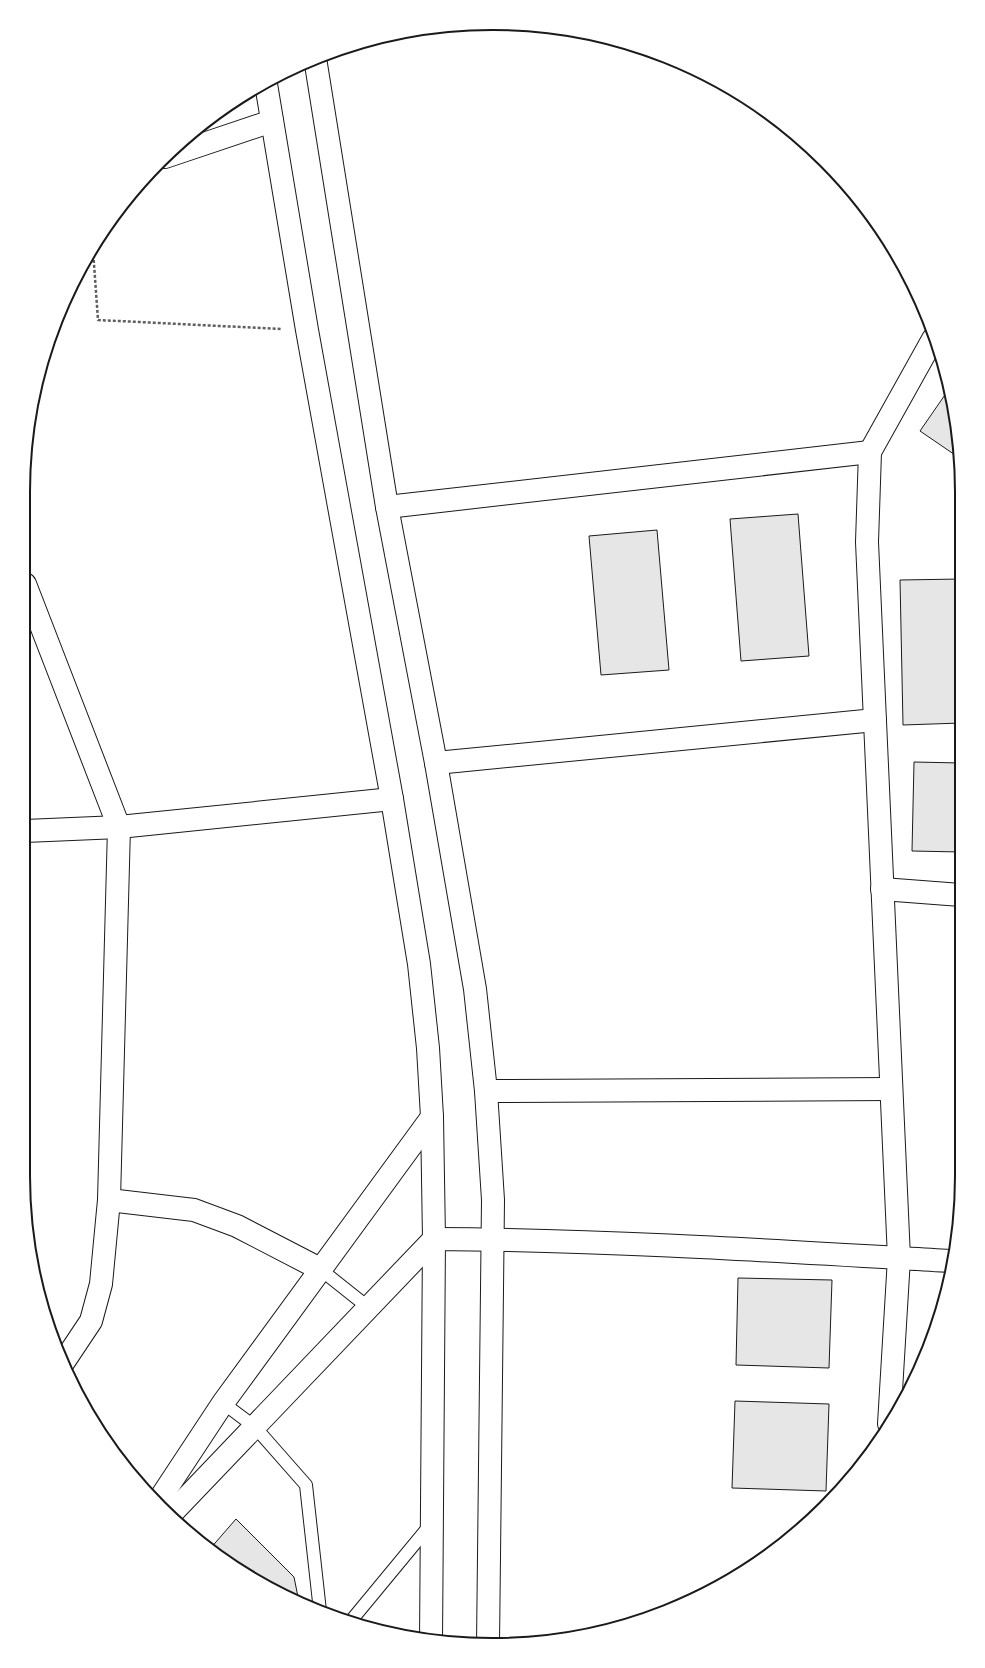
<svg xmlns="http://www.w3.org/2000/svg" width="985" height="1668" viewBox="0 0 985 1668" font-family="'Zilla Slab',serif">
  <rect width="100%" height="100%" fill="#fff"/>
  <g fill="#e6e6e6" stroke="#1a1a1a">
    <polygon points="949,389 961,459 920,431"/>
    <polygon points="798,514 809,656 741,661 730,519"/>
    <polygon points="657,530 669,670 601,675 589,536"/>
    <polygon points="961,579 961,723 903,725 900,580"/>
    <polygon points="914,762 961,763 961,852 912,851"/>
    <polygon points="738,1278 832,1280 829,1368 736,1365"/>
    <polygon points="735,1401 829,1404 826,1491 732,1488"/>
    <polygon points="236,1519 294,1577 299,1602 285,1596 209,1550"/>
  </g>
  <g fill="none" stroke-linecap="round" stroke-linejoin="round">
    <g stroke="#1a1a1a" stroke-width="14">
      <g id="lane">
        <polyline points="320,1269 369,1308"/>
        <polyline points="223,1403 255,1427 306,1485 320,1611"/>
        <polyline points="350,1622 431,1524"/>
      </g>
    </g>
    <g stroke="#1a1a1a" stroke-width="24">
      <g id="street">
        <polyline points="165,157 272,121"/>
        <polyline points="387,507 870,452"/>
        <polyline points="25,584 119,827 109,1200 101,1284 91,1321 63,1363"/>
        <polyline points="436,763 875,720"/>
        <polyline points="25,831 119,827 392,799"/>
        <polyline points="882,889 961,895"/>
        <polyline points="486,1091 891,1089"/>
        <polyline points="109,1200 194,1210 237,1226 320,1269"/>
        <polyline points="889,1424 899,1258 867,542 870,452 933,339"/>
        <polyline points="159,1500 223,1403 432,1117"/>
        <path d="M 172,1513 L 434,1239 C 606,1240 778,1251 950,1261"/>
      </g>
    </g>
    <g stroke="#1a1a1a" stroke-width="24">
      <g id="secondary">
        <polyline points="315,58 387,507 436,763 475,989 486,1091 493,1200 488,1645"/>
        <polyline points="266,84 307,330 392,799 419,964 428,1048 432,1117 434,1239 431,1641"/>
      </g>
    </g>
    <polyline stroke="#5f5f5f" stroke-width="2.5" stroke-dasharray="3 2" stroke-linecap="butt" points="93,250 98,320 281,329"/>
    <use href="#lane" stroke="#fff" stroke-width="12"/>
    <use href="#street" stroke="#fff" stroke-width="22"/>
    <use href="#secondary" stroke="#fff" stroke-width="22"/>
  </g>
  <path d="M0 0H985V1668H0ZM492 30H493A462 462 0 0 1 955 492V1176A462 462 0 0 1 493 1638H492A462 462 0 0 1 30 1176V492A462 462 0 0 1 492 30Z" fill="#fff" fill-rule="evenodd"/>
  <path fill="none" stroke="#1a1a1a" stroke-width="2" d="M492 30H493A462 462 0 0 1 955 492V1176A462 462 0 0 1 493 1638H492A462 462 0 0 1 30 1176V492A462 462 0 0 1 492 30Z"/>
</svg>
